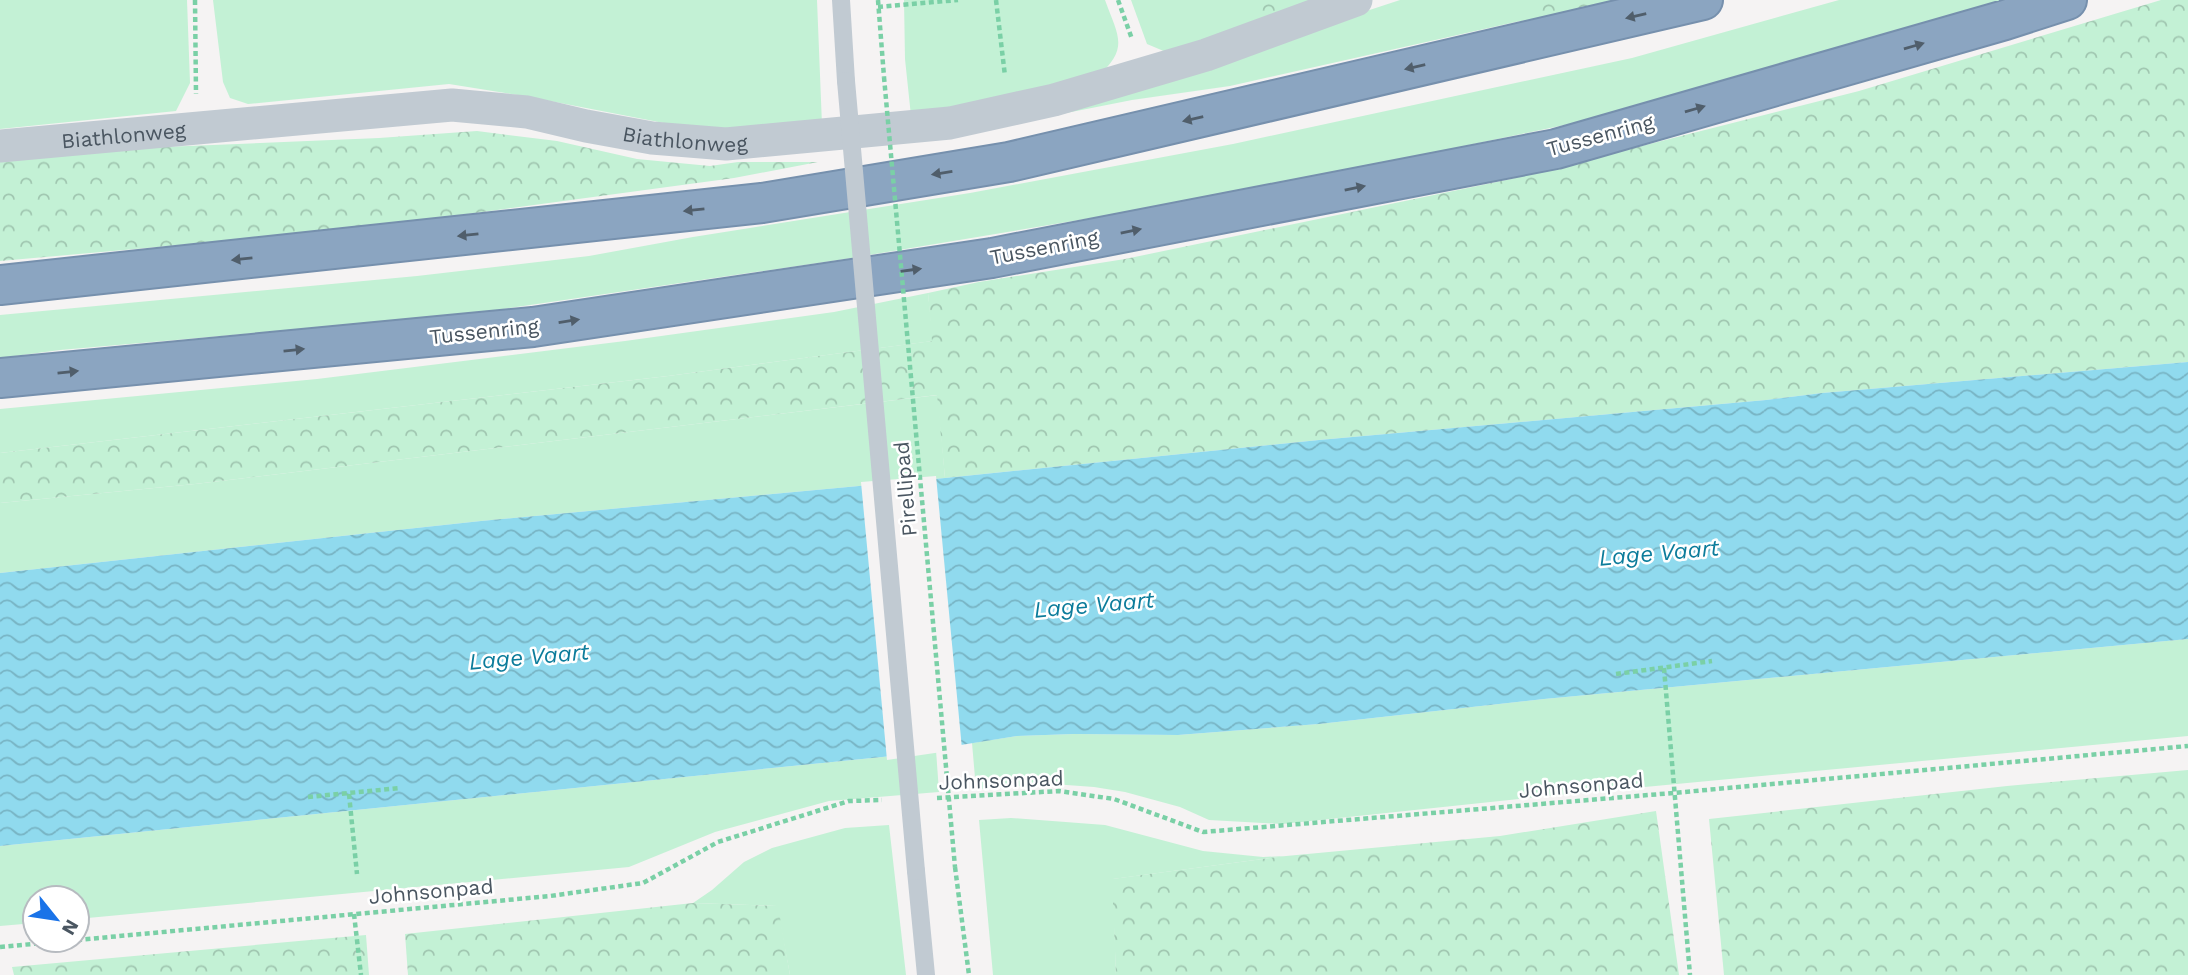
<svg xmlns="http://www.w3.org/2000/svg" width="2188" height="975" viewBox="0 0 2188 975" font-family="'Work Sans',sans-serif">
  <defs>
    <pattern id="forest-crowns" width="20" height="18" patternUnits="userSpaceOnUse" patternTransform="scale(1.75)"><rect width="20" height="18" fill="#c3f1d5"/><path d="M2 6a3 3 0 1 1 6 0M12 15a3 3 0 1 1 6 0" fill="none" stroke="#a0c6b0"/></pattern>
    <pattern id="water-waves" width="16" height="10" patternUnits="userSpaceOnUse" patternTransform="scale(1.75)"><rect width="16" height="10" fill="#90daee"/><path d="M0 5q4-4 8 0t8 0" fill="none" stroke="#78b4c4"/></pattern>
  </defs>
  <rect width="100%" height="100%" fill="#f5f3f3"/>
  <g fill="#c3f1d5">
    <polygon points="0,0 187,0 190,83 176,111 0,129"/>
    <polygon points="213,0 817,0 822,125 726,135 524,96 449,84 248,104 230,98 223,82"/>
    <path d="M 904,0 L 1105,0 C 1118,36 1130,48 1097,77 L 911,116 L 905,59 Z"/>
    <polygon points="1131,0 1323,0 1166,52 1147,44"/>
    <polygon points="1400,0 1615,0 1560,15 1520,21 1230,86 1132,100 1041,118"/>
    <polygon points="1839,0 2015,0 1641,109 1235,194 845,259 462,315 60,350 0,358 0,315 417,276 589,256 693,237 970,193 1233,144 1632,58"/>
    <polygon points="928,293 933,341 668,376 0,453 0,409 317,379 625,341 834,312"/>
    <polygon points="938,395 945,478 481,521 0,573 0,503 195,484"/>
    <polygon points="2188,639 2188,736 1528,798 1282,824 1209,820 1180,807 1125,792 1094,787 1053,784 976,789 972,743 1017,736 1074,734 1178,735 1319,724 1544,699"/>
    <polygon points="936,750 939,792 829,801 715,832 629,867 77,919 77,898 35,898 35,923 0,926 0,846 892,756"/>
    <polygon points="1011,818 1105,825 1203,851 1263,857 1286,856 1113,879 1116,975 993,975 979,820"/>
    <polygon points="889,825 906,975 790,975 777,906 693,903 712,890 744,862 772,848 845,828"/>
  </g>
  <g fill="url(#forest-crowns)">
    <polygon points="1252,0 1323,0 1256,24"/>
    <polygon points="1520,0 1611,0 1548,17 1520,21"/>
    <polygon points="2161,0 2188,0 2188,362 1822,393 1766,400 1319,440 945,478 937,395 195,484 0,503 0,453 668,376 932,341 928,293 979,282 1125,259 1511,179 1859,91"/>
    <polygon points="477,131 557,141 637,159 710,166 738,162 818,162 734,178 350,230 0,261 0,161 139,148 379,138"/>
    <polygon points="2188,770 2188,975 1724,975 1709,819 2007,786"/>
    <polygon points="1656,811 1679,975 1116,975 1112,879 1286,856 1500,836"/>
    <polygon points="693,903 778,906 790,975 408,975 405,934"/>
    <polygon points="366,935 369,975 14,975 12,967"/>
  </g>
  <polygon fill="url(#water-waves)" points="2188,362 2188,639 1544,699 1319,724 1178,735 1074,734 1017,736 892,756 0,846 0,573 481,521 945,478 1319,440 1766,400 1822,393"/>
  <polygon fill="#f5f3f3" points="936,476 962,749 887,760 861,482"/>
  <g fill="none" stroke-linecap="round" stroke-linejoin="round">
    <g stroke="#7690ad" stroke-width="42">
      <g id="highway">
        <polyline points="0,285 762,203 1009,162 1703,0"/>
        <polyline points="0,378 533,327 992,258 1556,149 2005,20 2067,0"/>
      </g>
    </g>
    <g stroke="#7ad0a6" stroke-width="4.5" stroke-dasharray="5 3.5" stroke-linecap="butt">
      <polyline points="195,0 196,94"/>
      <polyline points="878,0 884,77"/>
      <polyline points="996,0 1005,76"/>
      <polyline points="1118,0 1132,39"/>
      <polyline points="878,7 958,0"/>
      <polyline points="1664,668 1690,975"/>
      <polyline points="1616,674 1712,661"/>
      <polyline points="349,794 357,874"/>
      <polyline points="308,797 400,788"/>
      <polyline points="937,798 1059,791 1114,799 1203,832 1673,793 2188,746"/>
      <polyline points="955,867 969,975"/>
      <polyline points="354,914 361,975"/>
      <polyline points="77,940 550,896 643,883 718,842 849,801 882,800"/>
      <polyline points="0,947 75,940"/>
    </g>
    <g stroke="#c1cad2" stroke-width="18">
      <polyline points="841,0 846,81"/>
      <polyline points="916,871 926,975"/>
    </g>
    <path stroke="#c1cad2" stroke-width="33" id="s1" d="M 0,146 L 452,105 L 527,112 L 586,126 L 652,138 L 726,144 L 950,123 L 1054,100 L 1206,55 L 1356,0"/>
    <use href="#highway" stroke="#8ba5c1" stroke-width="38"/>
    <polyline stroke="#7ad0a6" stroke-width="4.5" stroke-dasharray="5 3.5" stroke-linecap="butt" points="884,77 955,867"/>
    <polyline stroke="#c1cad2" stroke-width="18" points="846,81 916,871"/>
  </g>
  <defs><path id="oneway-solid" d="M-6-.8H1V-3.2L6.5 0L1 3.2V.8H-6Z" transform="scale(1.75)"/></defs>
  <g fill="#505e6b">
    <use href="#oneway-solid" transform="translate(1636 16) rotate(167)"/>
    <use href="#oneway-solid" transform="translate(1914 46) rotate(-16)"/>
    <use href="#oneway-solid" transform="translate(1415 67) rotate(167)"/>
    <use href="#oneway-solid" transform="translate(1695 109) rotate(-16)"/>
    <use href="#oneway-solid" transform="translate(1193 119) rotate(167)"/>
    <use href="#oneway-solid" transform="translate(942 173) rotate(171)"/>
    <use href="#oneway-solid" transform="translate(1355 188) rotate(-11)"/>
    <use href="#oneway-solid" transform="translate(694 210) rotate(174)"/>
    <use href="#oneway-solid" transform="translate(1131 231) rotate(-11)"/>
    <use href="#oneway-solid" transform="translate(468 235) rotate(174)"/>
    <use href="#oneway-solid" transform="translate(242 259) rotate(174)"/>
    <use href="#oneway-solid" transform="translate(911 270) rotate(-8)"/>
    <use href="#oneway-solid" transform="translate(569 321) rotate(-9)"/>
    <use href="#oneway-solid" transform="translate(294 350) rotate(-6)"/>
    <use href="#oneway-solid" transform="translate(68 372) rotate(-6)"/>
  </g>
  <g text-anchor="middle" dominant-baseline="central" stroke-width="5" stroke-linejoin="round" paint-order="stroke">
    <g font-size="21" fill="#4a5661" stroke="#fff">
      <text stroke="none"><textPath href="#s1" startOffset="124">Biathlonweg</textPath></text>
      <text transform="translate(1600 135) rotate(-15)">Tussenring</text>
      <text stroke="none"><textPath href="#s1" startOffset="690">Biathlonweg</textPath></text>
      <text transform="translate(1044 247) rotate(-11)">Tussenring</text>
      <text transform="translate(484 331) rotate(-6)">Tussenring</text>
      <text transform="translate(905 489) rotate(-95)">Pirellipad</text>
      <text transform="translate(1001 780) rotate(-2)">Johnsonpad</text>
      <text transform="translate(1581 785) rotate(-5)">Johnsonpad</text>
      <text transform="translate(431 891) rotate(-5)">Johnsonpad</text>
    </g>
    <g font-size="23" font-style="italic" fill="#0c7c9b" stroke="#fff">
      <text transform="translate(1659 553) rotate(-5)">Lage Vaart</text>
      <text transform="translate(1094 605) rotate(-5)">Lage Vaart</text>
      <text transform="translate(529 657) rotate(-5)">Lage Vaart</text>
    </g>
  </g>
  <g transform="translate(56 919) rotate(120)"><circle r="33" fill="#ffffff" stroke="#b7bbc0" stroke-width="2"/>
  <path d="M0-5L12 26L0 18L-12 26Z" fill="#1a73e8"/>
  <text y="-10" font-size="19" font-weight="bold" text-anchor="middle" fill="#4a5661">N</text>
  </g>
</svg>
